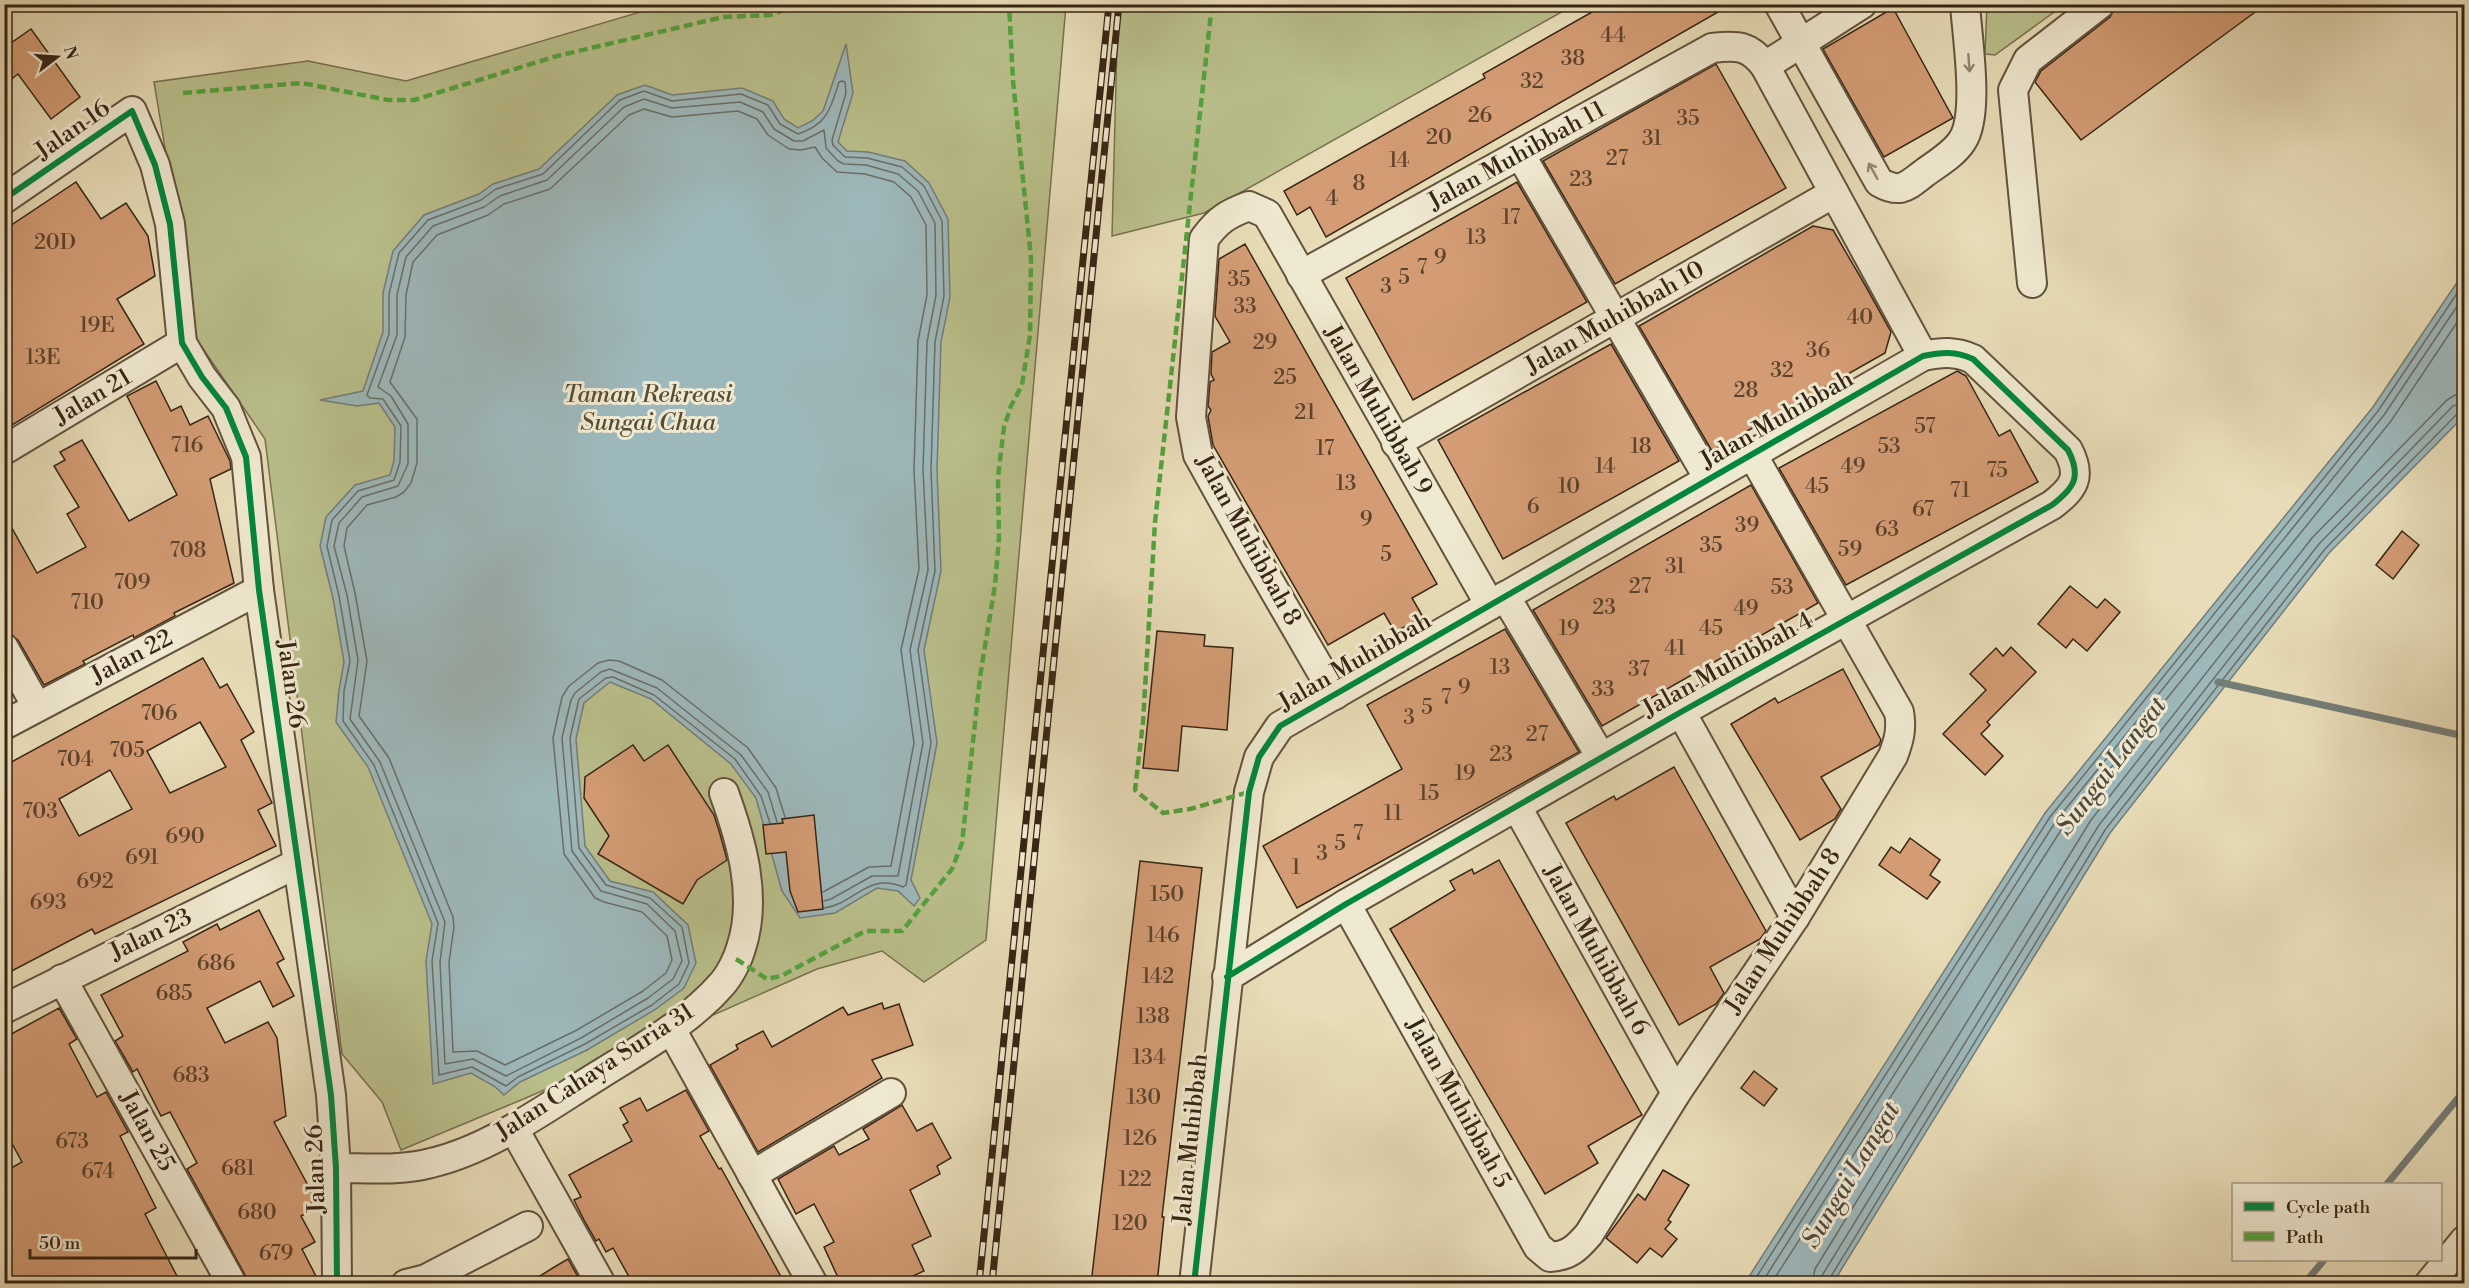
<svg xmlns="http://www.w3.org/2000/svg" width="2469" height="1288" viewBox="0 0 2469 1288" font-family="'Libre Bodoni',serif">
  <rect width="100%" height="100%" fill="#e8ddb8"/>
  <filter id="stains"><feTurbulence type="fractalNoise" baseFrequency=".00333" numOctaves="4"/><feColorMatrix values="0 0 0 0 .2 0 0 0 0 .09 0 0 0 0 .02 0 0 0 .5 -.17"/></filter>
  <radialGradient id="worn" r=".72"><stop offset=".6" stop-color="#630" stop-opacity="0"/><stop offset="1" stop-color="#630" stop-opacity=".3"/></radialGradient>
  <g fill="#bac08c" stroke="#787250" stroke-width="1.5">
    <polygon points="664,5 1066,5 986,940 924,982 882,951 817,969 526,1098 401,1150 382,1102 342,1054 265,439 197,340 154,82 308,61 406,81"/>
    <polygon points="1118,5 1574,5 1204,213 1112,236"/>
    <polygon points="1987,5 1987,4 2064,5 1995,55 1985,54"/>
  </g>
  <g fill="#9db8bb" stroke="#747d78" stroke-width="1.5">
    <polygon points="846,44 853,93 838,142 847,151 868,152 905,161 929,183 948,219 950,297 941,342 937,470 941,571 924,650 937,743 911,880 920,898 914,906 898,891 877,888 835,913 800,918 782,891 756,798 731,764 651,699 610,682 584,703 576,739 585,846 610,881 653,892 688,925 696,963 684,988 656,1009 587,1050 520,1082 504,1095 494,1086 471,1073 433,1084 426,961 432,924 368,767 336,722 339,690 344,662 333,598 320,546 326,517 355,485 390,475 394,461 395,427 379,403 357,406 320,400 363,391 383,332 383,293 393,251 424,215 479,194 493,184 539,169 617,95 645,85 672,95 742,88 773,101 784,119 798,128 812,121 823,111"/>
    <polygon points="2464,272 2464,410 2461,419 2329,553 2110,833 1833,1283 1745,1283 2045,813 2373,407"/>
  </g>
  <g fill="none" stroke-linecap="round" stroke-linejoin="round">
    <g stroke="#6a6e68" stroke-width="1.5">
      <polyline points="785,817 776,788 748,748 662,680 619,661 609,660 598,663 569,686 562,697 553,738 564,854 595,898 604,902 642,912 667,936 672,960 666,973 643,991 577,1030 505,1065 477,1051 453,1052 449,962 454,927 453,917 389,758 359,716 367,661 355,593 344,546 347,528 367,505 396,497 404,492 411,483 417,463 417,419 390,382 405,337 406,295 413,262 437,235 488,215 504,204 550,189 629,115 644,109 672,117 738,111 757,119 768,135 789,149 801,150 815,147 822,158 837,172 865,174 894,182 911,197 926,225 927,295 918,341 914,470 919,569 901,650 914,743 891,866 869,867 823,892"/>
      <polyline points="777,822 768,792 741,755 657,688 610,669 601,672 575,693 571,700 562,738 572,851 601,891 647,904 675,931 682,961 673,979 648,998 581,1038 506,1076 473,1059 445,1064 440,962 445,922 380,762 350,719 358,660 347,595 334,546 339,523 362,497 398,486 408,464 408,424 391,396 378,387 397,335 397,295 406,257 433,226 484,207 500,196 547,180 624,107 644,99 672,108 740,102 763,112 774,129 794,141 803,141 824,130 826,148 838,161 844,164 866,165 898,174 918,191 935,223 936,295 927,342 923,470 928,570 910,650 923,743 898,876 872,876 831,899 824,901"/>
      <path d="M 770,823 L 761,796 L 735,759 L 654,695 L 613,677 L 606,678 L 579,699 L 570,738 L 579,848 L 606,885 L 650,898 L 682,927 L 689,963 L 679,984 L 652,1005 L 585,1044 L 518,1077 L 506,1086 L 472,1067 L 439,1075 L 432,961 L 438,923 L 374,765 L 343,721 L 344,691 L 350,661 L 339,596 L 327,546 L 332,520 L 358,491 L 394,480 L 400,462 L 401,426 L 383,399 L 370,398 L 367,395 L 389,334 L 389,294 L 399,253 L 428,220 L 481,200 L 496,189 L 543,174 L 620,100 L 644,91 L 672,101 L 741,94 L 768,105 L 780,124 L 798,134 C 827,125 831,108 839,82 L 842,81 L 845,82 L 846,93 L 832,140 L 833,145 L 845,157 L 867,158 L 902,167 L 924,186 L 942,221 L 944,296 L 935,342 L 931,470 L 935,571 L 918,650 L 931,743 L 906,885 L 903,887 C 867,872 855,904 824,908"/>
      <polyline points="1752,1284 2050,817 2378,411 2464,283"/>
      <polyline points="1761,1284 2056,821 2384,415 2464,296"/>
      <polyline points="1771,1284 2063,827 2391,421 2464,312"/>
      <polyline points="1812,1284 1815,1269 2091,820 2312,538 2447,400 2455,395 2464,394"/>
      <polyline points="1821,1284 1823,1274 2099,825 2319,544 2453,406 2464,403"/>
      <polyline points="1829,1284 1830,1278 2105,830 2325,549 2458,413 2464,410"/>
    </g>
    <g stroke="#747d78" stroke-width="7">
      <polyline points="2218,682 2464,736"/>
      <polyline points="2387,1184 2464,1091"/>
      <polyline points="2304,1284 2324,1260"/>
    </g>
  </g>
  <g fill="#d39c75" stroke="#372514" stroke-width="1.5" fill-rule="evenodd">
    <polygon points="1606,4 1732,4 1326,237 1310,207 1297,215 1284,191 1485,78 1483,74"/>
    <polygon points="2116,4 2266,4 2081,140 2035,82 2041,71 2110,17"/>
    <polygon points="1893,8 1953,118 1884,157 1823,49"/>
    <polygon points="31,29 80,97 51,119 18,74 4,85 4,48"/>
    <polygon points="1716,64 1786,188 1615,284 1543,161"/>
    <polygon points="76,182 101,219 126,203 148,236 155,276 117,299 144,344 4,430 4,230"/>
    <polygon points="1517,182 1587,302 1413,400 1346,278"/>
    <polygon points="1813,226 1833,230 1865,285 1891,332 1885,353 1712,451 1639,326"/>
    <polygon points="1245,244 1437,584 1412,598 1423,617 1395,632 1384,613 1328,645 1213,445 1208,416 1211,410 1208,406 1210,382 1214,380 1211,374 1212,352 1230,342 1215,316 1219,259"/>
    <polygon points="1611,344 1679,461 1503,559 1438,440"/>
    <polygon points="1957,371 1966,376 1999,436 2010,430 2038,482 1846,585 1779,468"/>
    <polygon points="156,381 171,411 181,406 190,425 208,416 230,461 231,469 210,479 234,583 174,613 175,616 134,638 133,635 83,661 85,664 44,685 18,640 8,633 4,626 4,514 37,573 86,547 67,514 79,507 54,466 65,460 60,452 82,440 129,521 177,495 127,396"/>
    <polygon points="1751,485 1818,603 1602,726 1533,610"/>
    <polygon points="2402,531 2419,545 2393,579 2376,565"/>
    <polygon points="2070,586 2097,608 2105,599 2120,612 2087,651 2073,639 2066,648 2038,624"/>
    <polygon points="1505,629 1579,752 1297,908 1263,846 1402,769 1367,705"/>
    <polygon points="1157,631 1205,635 1204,646 1233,648 1227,730 1182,726 1178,771 1143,768"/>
    <polygon points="2011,647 2036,672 1987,722 1990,725 1981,734 2003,756 1985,775 1943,734 1986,690 1970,674 1996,648 2003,656"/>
    <path d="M 203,658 L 220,688 L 227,684 L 254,732 L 241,740 L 272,803 L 258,810 L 276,846 L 95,934 L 92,929 L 4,975 L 4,766 ZM 200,722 L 226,767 L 170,793 L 147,751 ZM 110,770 L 132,809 L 79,836 L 59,799 Z"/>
    <polygon points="1843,669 1881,740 1879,745 1821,777 1841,809 1835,819 1800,840 1731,724 1775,698 1778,703"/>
    <polygon points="633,745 644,761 668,745 714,815 720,834 727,860 697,880 683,904 598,854 609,836 584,798 585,777"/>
    <polygon points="1674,767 1766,931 1760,939 1710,967 1724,993 1716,1004 1679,1025 1566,823 1614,796 1616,800"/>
    <polygon points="814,815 823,909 798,912 790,891 786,852 766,854 763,825 783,823 782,819"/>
    <polygon points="1910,838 1940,860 1930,875 1940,882 1927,899 1879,865 1891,847 1900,853"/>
    <polygon points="1499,860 1642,1115 1588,1146 1598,1163 1545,1194 1390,929 1455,890 1450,881 1472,869 1474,874"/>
    <polygon points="1140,861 1202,868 1162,1217 1164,1217 1157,1284 1091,1284"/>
    <polygon points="259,910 284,959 277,963 294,996 273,1007 260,981 207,1008 225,1043 268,1022 277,1038 286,1116 274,1122 312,1193 312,1210 301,1216 315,1242 302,1249 320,1284 250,1284 187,1169 197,1163 170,1112 161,1116 137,1069 133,1072 115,1041 123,1036 101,995 188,951 183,942 217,924 220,930"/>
    <polygon points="882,1003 884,1009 899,1004 913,1045 872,1060 882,1078 758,1152 710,1065 738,1049 736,1045 763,1031 772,1047 843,1007 848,1015"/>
    <polygon points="59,1008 77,1039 69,1044 97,1097 106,1092 128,1132 120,1136 156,1208 145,1214 181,1284 4,1284 4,1172 22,1162 4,1129 4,1038"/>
    <polygon points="1754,1071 1777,1089 1764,1106 1741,1088"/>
    <polygon points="686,1090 709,1131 700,1136 719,1169 721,1168 785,1284 633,1284 613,1248 606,1252 599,1239 596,1241 585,1222 574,1200 581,1197 569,1175 632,1141 623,1125 628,1122 620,1108 640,1098 647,1111"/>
    <polygon points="902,1105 917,1131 932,1123 951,1158 937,1166 940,1174 910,1190 931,1236 912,1245 924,1271 896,1284 841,1284 824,1247 834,1242 814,1204 796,1214 778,1179 834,1146 839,1155 869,1139 863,1129"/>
    <polygon points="1663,1170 1689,1185 1668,1220 1671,1222 1665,1229 1677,1239 1662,1257 1650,1248 1637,1263 1606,1238 1638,1194 1645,1200"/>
    <polygon points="568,1259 582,1284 527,1284 556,1266"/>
  </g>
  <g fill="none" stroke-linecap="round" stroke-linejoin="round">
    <g stroke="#63533d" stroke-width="32">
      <g id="minor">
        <path d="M 1779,4 L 1879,182 C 1900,194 1906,187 1923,174 C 1936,164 1953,155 1962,141 C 1980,115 1967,37 1965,4"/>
        <polyline points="1765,66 1862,4"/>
        <polyline points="1520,154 1709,479"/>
        <polyline points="4,199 132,111 155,165 170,224 182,343 202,377 226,408 246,457 259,590 331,1095 336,1168 337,1284"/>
        <path d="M 1301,275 L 1712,48 C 1737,45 1749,45 1765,66 L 1923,356"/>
        <polyline points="2032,283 2013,90 2028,60 2100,4"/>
        <polyline points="1396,443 1834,193"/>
        <polyline points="4,450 182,343"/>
        <polyline points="1505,596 1601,757"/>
        <polyline points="4,648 37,707"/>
        <path d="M 1335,695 L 1255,557 L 1198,455 L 1191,417 L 1204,239 C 1218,220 1227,214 1249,206 L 1267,214 L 1490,605"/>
        <polyline points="1681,712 1795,917"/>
        <polyline points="4,725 259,590"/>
        <polyline points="1517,807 1676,1093"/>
        <path d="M 1346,904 L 1538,1247 L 1550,1257 C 1569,1256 1577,1248 1589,1234 L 1676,1093 L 1795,917 L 1893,756 C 1899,740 1902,729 1899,712 L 1752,454"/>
        <polyline points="62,979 232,1284"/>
        <polyline points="4,1009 298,863"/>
        <polyline points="671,1029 813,1284"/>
        <polyline points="514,1129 601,1284"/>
        <path d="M 336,1168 C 368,1168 401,1171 431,1163 C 491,1149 547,1107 599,1075 C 642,1048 689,1022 722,984 C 730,975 738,959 741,948 C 758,897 741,840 724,793"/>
        <polyline points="752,1175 891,1093"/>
        <polyline points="406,1284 426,1279 528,1226"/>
        <path d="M 1194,1284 L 1249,792 L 1259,757 L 1280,726 L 1923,356 C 1942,352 1955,351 1973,359 L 2068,450 C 2082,477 2074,488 2052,505 L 1681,712 L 1346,904 L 1227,977"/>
        <polyline points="2429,1284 2464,1241"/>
      </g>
    </g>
    <use href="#minor" stroke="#f0e9d1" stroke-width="28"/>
    <g stroke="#372514" stroke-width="7">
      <g id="rail">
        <polyline points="979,1284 1109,4"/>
        <polyline points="992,1284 1119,4"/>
      </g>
    </g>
    <use href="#rail" stroke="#f0e9d1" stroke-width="4.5" stroke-dasharray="14" stroke-linecap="butt"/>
    <g stroke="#53a33f" stroke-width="4.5" stroke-dasharray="9 4.5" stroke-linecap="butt">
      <polyline points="1212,4 1155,522 1143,722 1135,790 1163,813 1190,809 1249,792"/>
      <polyline points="183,93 302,83 388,100 414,100 557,56 723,17 770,15 802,4"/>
      <polyline points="736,959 767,979 781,976 865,931 902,931 952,869 962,843 980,677 995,585 999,538 998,477 1004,427 1011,406 1022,385 1030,335 1031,258 1013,81 1009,4"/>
    </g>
    <g stroke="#f0e9d1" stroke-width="10">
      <g id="cycleway">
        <polyline points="4,199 132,111 155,165 170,224 182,343 202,377 226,408 246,457 259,590 331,1095 336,1168 337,1284"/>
        <path d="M 1194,1284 L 1249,792 L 1259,757 L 1280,726 L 1923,356 C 1942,352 1955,351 1973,359 L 2068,450 C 2082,477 2074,488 2052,505 L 1681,712 L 1346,904 L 1227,977"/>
      </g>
    </g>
    <use href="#cycleway" stroke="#00873e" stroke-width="6"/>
  </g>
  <defs><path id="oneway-shaft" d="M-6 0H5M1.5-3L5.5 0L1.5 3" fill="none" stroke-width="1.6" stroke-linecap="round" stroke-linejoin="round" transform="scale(1.5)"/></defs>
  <g stroke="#948772">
    <use href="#oneway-shaft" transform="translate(1969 63) rotate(86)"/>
    <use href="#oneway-shaft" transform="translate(1873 171) rotate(-119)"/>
  </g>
  <g text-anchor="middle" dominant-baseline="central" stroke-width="6" stroke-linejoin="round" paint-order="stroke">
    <g font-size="21" fill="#5e432c">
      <text x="1613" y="36">44</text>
      <text x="1573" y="59">38</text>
      <text x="1532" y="82">32</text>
      <text x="1480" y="116">26</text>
      <text x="1688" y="119">35</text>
      <text x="1439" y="138">20</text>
      <text x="1652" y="139">31</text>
      <text x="1617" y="159">27</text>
      <text x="1399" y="161">14</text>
      <text x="1581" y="180">23</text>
      <text x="1359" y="184">8</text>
      <text x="1332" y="199">4</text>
      <text x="1511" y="218">17</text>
      <text x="1476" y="238">13</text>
      <text x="55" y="243">20D</text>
      <text x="1440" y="258">9</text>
      <text x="1422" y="268">7</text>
      <text x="1404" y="278">5</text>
      <text x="1239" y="280">35</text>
      <text x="1386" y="287">3</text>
      <text x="1245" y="307">33</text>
      <text x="1860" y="318">40</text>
      <text x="97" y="326">19E</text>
      <text x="1265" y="343">29</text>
      <text x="1818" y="351">36</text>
      <text x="43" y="358">13E</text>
      <text x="1782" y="371">32</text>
      <text x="1285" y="378">25</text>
      <text x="1746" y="391">28</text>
      <text x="1305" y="413">21</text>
      <text x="1925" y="427">57</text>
      <text x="187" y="446">716</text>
      <text x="1641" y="447">18</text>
      <text x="1889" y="447">53</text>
      <text x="1325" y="449">17</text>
      <text x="1605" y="467">14</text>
      <text x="1853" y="467">49</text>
      <text x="1997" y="471">75</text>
      <text x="1346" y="484">13</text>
      <text x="1569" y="487">10</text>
      <text x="1817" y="487">45</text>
      <text x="1960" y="491">71</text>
      <text x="1533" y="507">6</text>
      <text x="1923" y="510">67</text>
      <text x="1366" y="520">9</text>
      <text x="1747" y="526">39</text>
      <text x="1887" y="530">63</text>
      <text x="1711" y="546">35</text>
      <text x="1850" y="550">59</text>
      <text x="188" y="551">708</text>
      <text x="1386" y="555">5</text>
      <text x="1675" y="567">31</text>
      <text x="132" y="583">709</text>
      <text x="1640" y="587">27</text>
      <text x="1782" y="588">53</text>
      <text x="87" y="603">710</text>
      <text x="1604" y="608">23</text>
      <text x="1746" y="609">49</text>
      <text x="1569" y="629">19</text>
      <text x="1711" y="629">45</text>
      <text x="1675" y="649">41</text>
      <text x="1500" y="668">13</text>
      <text x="1639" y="670">37</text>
      <text x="1464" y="688">9</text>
      <text x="1603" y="690">33</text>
      <text x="1446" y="698">7</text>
      <text x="1427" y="708">5</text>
      <text x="159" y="714">706</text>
      <text x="1409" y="718">3</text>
      <text x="1537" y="735">27</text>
      <text x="127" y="751">705</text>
      <text x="1501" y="755">23</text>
      <text x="75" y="760">704</text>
      <text x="1465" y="774">19</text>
      <text x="1429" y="794">15</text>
      <text x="40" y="812">703</text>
      <text x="1393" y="814">11</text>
      <text x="1358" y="834">7</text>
      <text x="185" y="837">690</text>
      <text x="1340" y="844">5</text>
      <text x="1322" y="854">3</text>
      <text x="142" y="858">691</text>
      <text x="1296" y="868">1</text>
      <text x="95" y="882">692</text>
      <text x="1167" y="895">150</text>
      <text x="48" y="903">693</text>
      <text x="1163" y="936">146</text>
      <text x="216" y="964">686</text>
      <text x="1158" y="977">142</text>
      <text x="174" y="994">685</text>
      <text x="1153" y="1017">138</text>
      <text x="1149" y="1058">134</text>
      <text x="191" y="1076">683</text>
      <text x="1144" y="1098">130</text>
      <text x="1140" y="1139">126</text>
      <text x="72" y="1142">673</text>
      <text x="238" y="1169">681</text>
      <text x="98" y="1172">674</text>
      <text x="1135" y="1180">122</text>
      <text x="257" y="1213">680</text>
      <text x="1130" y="1224">120</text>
      <text x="276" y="1254">679</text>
    </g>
    <g font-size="24" fill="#372514" stroke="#f0e9d1">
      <text transform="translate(73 130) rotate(-35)">Jalan 16</text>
      <text transform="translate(1517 156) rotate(-29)">Jalan Muhibbah 11</text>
      <text transform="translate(1615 318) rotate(-30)">Jalan Muhibbah 10</text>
      <text transform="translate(93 397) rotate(-31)">Jalan 21</text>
      <text transform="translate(1378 410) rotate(60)">Jalan Muhibbah 9</text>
      <text transform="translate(1777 420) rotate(-30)">Jalan Muhibbah</text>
      <text transform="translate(1248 540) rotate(61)">Jalan Muhibbah 8</text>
      <text transform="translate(132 657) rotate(-28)">Jalan 22</text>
      <text transform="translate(1355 662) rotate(-30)">Jalan Muhibbah</text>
      <text transform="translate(1728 665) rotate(-29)">Jalan Muhibbah 4</text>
      <text transform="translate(291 684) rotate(82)">Jalan 26</text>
      <text transform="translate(1783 931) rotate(-57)">Jalan Muhibbah 8</text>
      <text transform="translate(151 935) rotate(-26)">Jalan 23</text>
      <text transform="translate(1596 950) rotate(61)">Jalan Muhibbah 6</text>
      <text transform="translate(595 1072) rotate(-33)">Jalan Cahaya Suria 31</text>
      <text transform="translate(1458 1103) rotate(61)">Jalan Muhibbah 5</text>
      <text transform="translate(147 1131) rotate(61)">Jalan 25</text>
      <text transform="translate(1191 1139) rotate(-84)">Jalan Muhibbah</text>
      <text transform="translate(316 1169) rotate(-92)">Jalan 26</text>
    </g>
    <g font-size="24" font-style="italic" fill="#584c32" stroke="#f0e9d1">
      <text x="648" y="395">Taman Rekreasi<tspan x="648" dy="28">Sungai Chua</tspan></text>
    </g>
    <g font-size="26" font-style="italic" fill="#504a3e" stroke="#f0e9d1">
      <text transform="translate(2111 766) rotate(-53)">Sungai Langat</text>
      <text transform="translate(1851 1175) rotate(-59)">Sungai Langat</text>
    </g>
  </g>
  <rect width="2469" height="1288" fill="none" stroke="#e8ddb8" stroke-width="24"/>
  <rect x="6" y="6" width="2457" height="1276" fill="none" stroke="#372514" stroke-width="3"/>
  <rect x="12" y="12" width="2445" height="1264" fill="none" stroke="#372514" stroke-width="1.5"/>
  <rect x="2232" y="1183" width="210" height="78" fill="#f0e9d1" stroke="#a69b85" stroke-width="1.5"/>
  <rect x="2244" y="1202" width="30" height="9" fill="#00873e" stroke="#a69b85" stroke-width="1.5"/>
  <text x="2286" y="1213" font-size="18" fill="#372514">Cycle path</text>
  <rect x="2244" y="1232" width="30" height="9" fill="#53a33f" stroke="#a69b85" stroke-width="1.5"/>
  <text x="2286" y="1243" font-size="18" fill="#372514">Path</text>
  <g transform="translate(57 57) rotate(73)" stroke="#f0e9d1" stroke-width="4.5" paint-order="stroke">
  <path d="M0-4.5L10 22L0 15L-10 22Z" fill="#372514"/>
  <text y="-9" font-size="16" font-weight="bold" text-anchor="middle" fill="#372514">N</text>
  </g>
  <path d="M30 1249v9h166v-9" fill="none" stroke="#372514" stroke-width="3"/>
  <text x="39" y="1249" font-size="18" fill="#372514" stroke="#f0e9d1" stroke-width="4.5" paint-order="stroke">50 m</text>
  <rect width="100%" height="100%" filter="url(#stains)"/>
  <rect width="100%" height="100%" fill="url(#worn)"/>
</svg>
